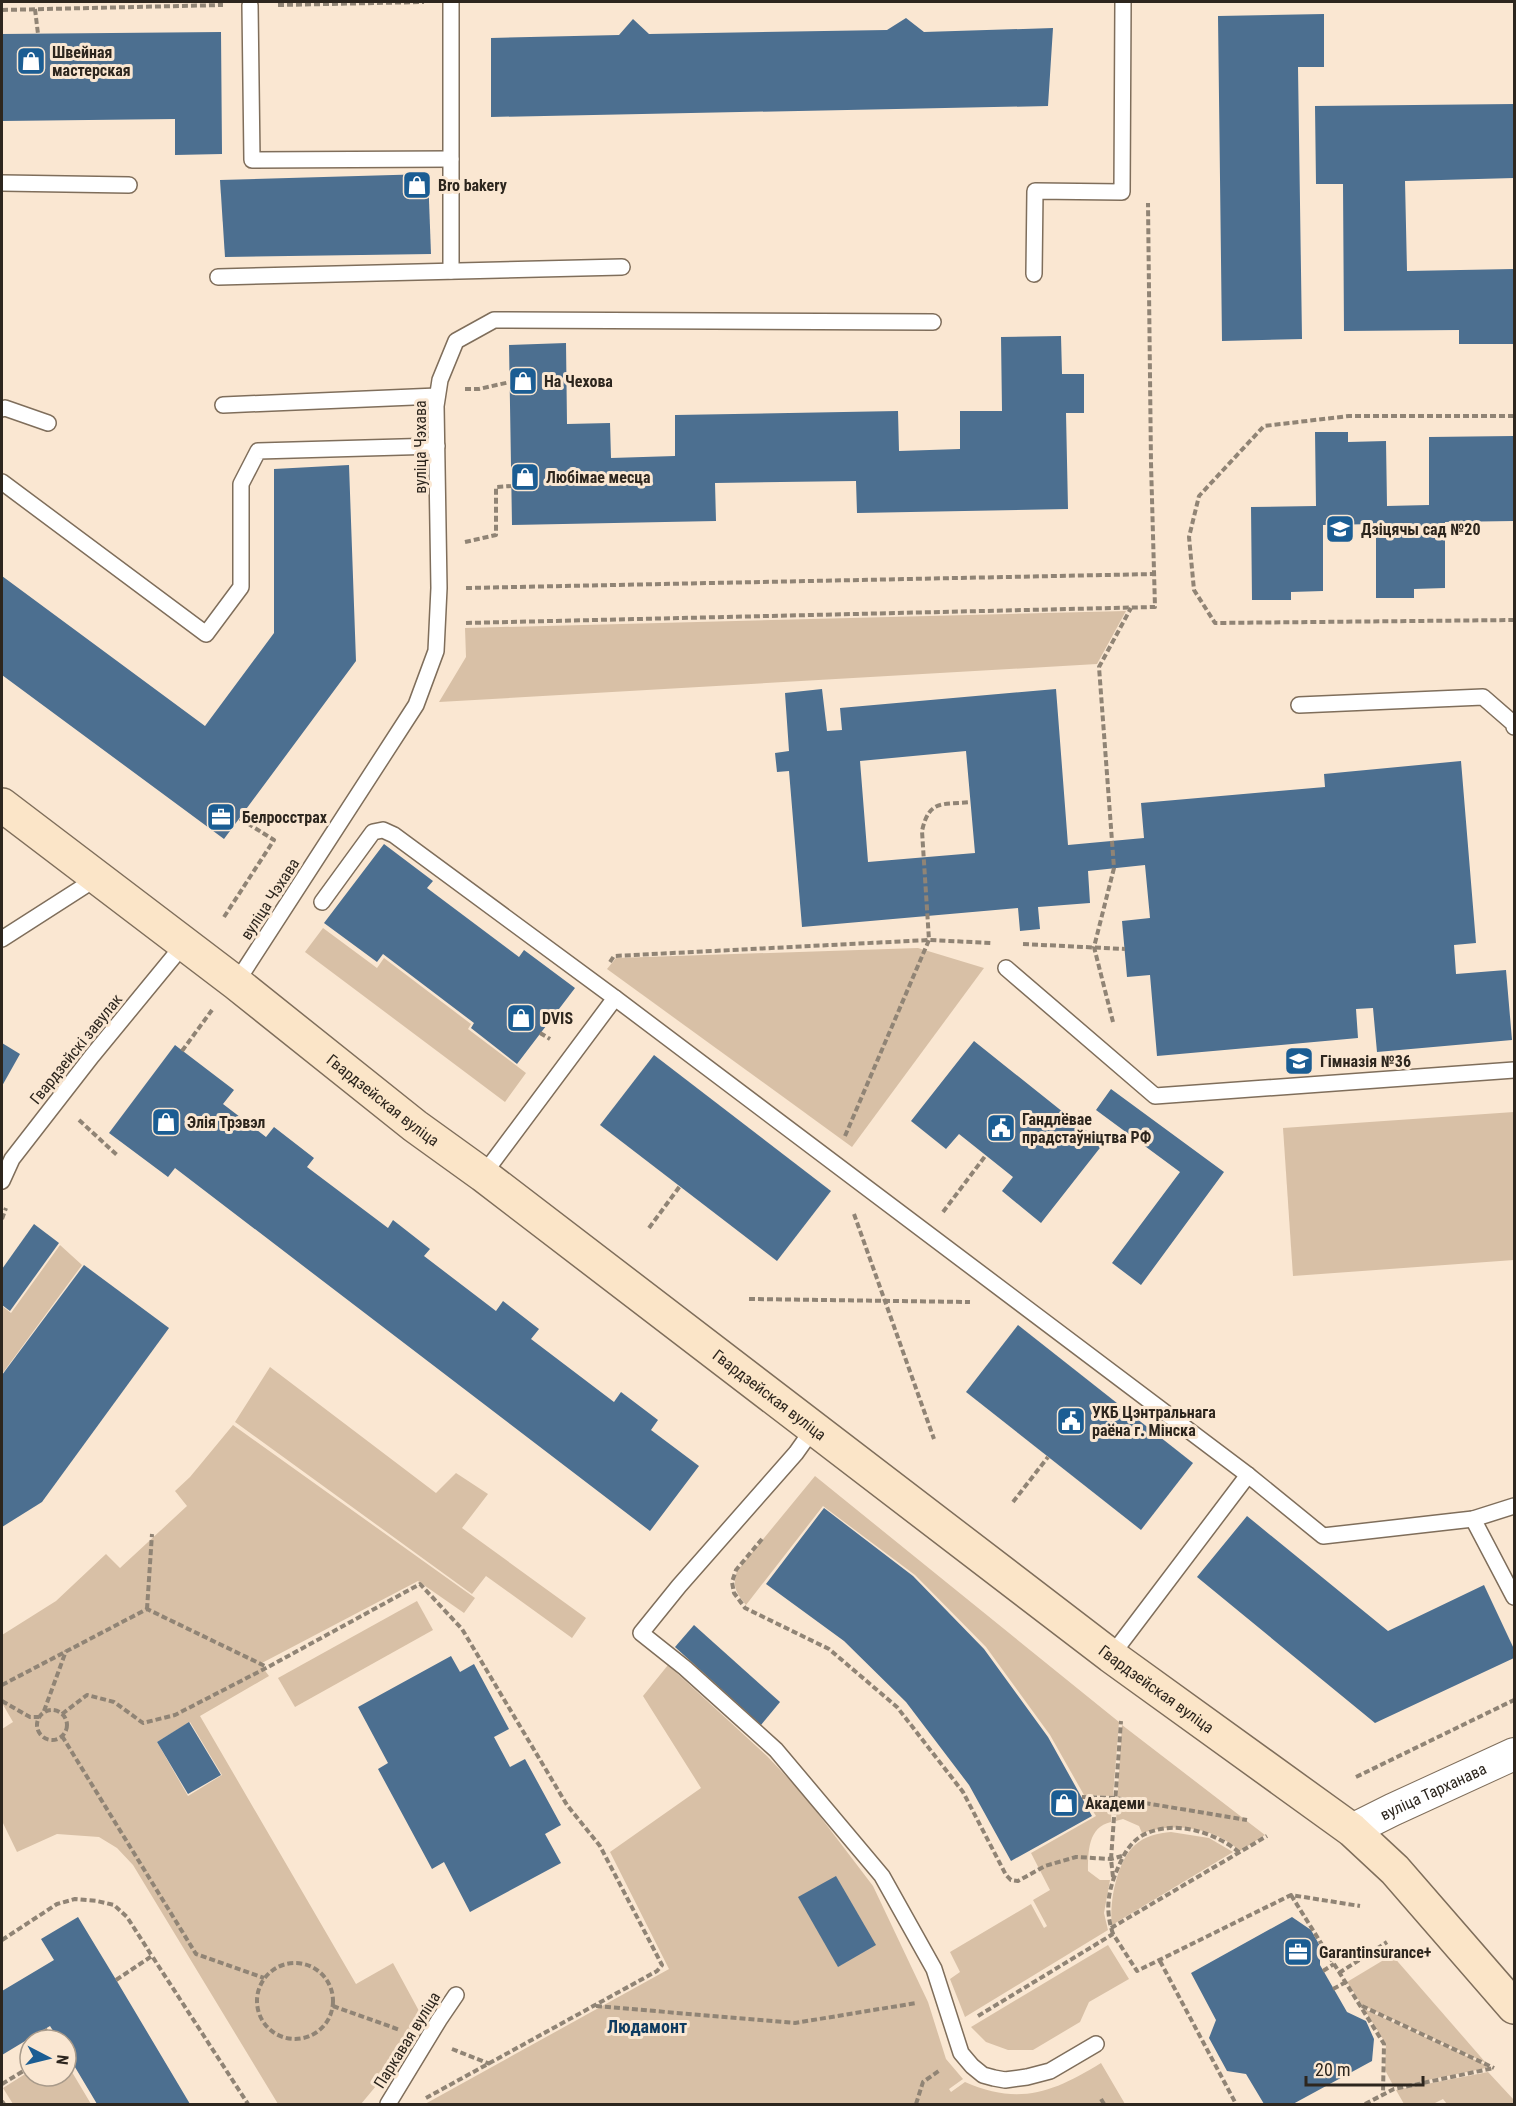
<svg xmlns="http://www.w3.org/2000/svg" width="1516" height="2106" viewBox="0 0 1516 2106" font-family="'Roboto Condensed',sans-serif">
  <rect width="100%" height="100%" fill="#fae7d2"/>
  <g fill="#d8c0a6" fill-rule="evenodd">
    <polygon points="1126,611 1097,664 439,702 466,657 465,628"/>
    <polygon points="323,928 377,968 384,958 471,1024 468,1029 526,1073 505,1102 305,952"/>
    <polygon points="918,948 984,968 852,1147 607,969 616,958"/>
    <polygon points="1514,1112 1514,1260 1293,1276 1283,1128"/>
    <polygon points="60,1245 82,1265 2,1374 2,1306 11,1313"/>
    <polygon points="270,1367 436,1493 456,1473 488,1494 462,1528 586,1618 572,1638 486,1576 472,1594 235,1422"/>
    <path d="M 233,1425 L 475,1598 L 464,1613 L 418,1581 L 260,1664 L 269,1676 L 200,1716 L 356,1984 L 393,1963 L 425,2022 L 421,2032 L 361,2104 L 278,2104 L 133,1865 L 117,1848 L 99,1837 L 57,1834 L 17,1852 L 2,1821 L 2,1729 L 13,1722 L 2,1703 L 2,1635 L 56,1601 L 106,1554 L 120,1568 L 187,1506 L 175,1491 L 190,1477 ZM 190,1722 L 222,1775 L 188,1796 L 157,1742 Z"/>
    <path d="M 815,1476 L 1119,1722 L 1113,1796 L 1084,1795 L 1050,1735 L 986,1647 L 915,1575 L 823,1506 L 746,1605 C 736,1593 732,1587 737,1571 Z"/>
    <polygon points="417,1601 433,1630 295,1707 278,1678"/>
    <path d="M 668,1665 L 767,1756 L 803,1794 L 873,1886 L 928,2002 L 946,2059 L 963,2079 L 949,2089 L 951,2092 L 965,2082 C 1019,2106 1054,2092 1101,2063 L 1125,2104 L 425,2104 L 669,1969 L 610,1852 L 701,1788 L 643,1696 Z"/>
    <path d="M 1122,1725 L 1265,1835 L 1240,1851 C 1214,1827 1175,1822 1142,1833 L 1139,1826 L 1123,1819 L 1116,1821 Z"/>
    <path d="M 1086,1800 L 1112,1801 L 1111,1822 C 1088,1827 1088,1852 1088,1871 L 1100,1880 L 1110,1880 L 1104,1913 L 1108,1930 L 965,2017 L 950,1979 L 960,1972 L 950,1952 L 1031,1904 L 1044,1928 L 1047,1926 L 1033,1900 L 1050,1890 L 1031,1853 L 1096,1816 Z"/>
    <path d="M 1171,1832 L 1209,1838 L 1233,1852 L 1112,1925 C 1109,1902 1117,1861 1135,1845 C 1145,1836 1158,1833 1171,1832 Z"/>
    <polygon points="1108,1945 1129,1979 1089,2002 1080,2022 1033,2050 1008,2050 986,2042 971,2027"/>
    <polygon points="1392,1955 1486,2063 1362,2005 1347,1982"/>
    <polygon points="1364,2009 1486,2065 1486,2068 1394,2087 1385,2070 1386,2044"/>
    <polygon points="66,2062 91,2104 13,2104 3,2088 30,2071 30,2076 66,2076"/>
    <polygon points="1488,2072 1514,2100 1514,2104 1447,2104 1443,2099 1433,2104 1404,2104 1396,2090"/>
  </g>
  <g fill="#4c6f90" fill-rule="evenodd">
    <polygon points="1324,14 1324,67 1298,67 1302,339 1222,341 1218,16"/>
    <polygon points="906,18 924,32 1053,28 1048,106 491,117 491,38 619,35 633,19 649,34 887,30"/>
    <polygon points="221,32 222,154 175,155 175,119 2,121 2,34"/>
    <polygon points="1514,104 1514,178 1405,181 1407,271 1514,269 1514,344 1459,344 1459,330 1344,331 1343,184 1316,184 1315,106"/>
    <polygon points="428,174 431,254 225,257 220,180"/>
    <polygon points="1061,336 1062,374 1084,374 1084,413 1066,413 1068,509 857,513 856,481 715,483 716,521 512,525 509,345 566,343 567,424 610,423 611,458 675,456 675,415 898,411 899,451 960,449 960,411 1002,411 1001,337"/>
    <polygon points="1315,432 1348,432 1348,442 1386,441 1387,506 1429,505 1429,437 1514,436 1514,521 1445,522 1445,588 1414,589 1414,598 1376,598 1376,524 1323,525 1323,591 1291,592 1291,600 1252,600 1251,507 1316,506"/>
    <polygon points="349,465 356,661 224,839 2,675 2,576 205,726 274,633 274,469"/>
    <path d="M 822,689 L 827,731 L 842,730 L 840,708 L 1056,689 L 1068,845 L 1144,838 L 1141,803 L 1325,787 L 1324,774 L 1461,761 L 1476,943 L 1454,945 L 1456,974 L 1506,970 L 1512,1040 L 1377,1052 L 1373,1008 L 1356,1009 L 1358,1038 L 1157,1056 L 1150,975 L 1127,977 L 1122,921 L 1150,918 L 1145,865 L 1088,871 L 1090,903 L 1038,907 L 1040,929 L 1020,931 L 1018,908 L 802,927 L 789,771 L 777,772 L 775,753 L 789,751 L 785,693 ZM 966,751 L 975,853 L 868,862 L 860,761 Z"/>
    <polygon points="384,844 433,881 427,888 519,957 524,950 575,988 517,1064 471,1028 474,1023 383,954 377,962 324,923"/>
    <polygon points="974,1041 1103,1144 1041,1223 1002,1191 1013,1177 959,1134 946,1149 911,1121"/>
    <polygon points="2,1043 20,1054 2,1086"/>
    <polygon points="175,1045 234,1090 223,1104 266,1137 274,1127 314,1158 307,1167 388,1228 393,1220 430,1249 424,1256 496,1311 503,1301 539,1329 531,1339 614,1402 621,1392 658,1420 651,1430 699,1466 650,1531 175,1168 168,1177 109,1133"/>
    <polygon points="654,1055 831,1191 777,1261 600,1125"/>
    <polygon points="1111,1089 1224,1172 1141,1285 1112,1263 1180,1172 1096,1110"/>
    <polygon points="34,1224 59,1243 10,1311 2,1305 2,1269"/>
    <polygon points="84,1265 169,1328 42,1502 2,1527 2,1375"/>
    <polygon points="1018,1325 1193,1463 1141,1530 966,1392"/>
    <polygon points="824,1508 913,1576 984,1649 1048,1737 1092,1816 1011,1861 969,1785 906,1702 844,1641 766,1584"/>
    <polygon points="1247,1516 1388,1631 1484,1585 1514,1649 1514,1658 1375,1723 1197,1577"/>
    <polygon points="694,1625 780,1702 761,1725 675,1647"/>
    <polygon points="451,1656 460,1672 474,1664 509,1729 494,1737 510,1767 525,1759 561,1825 545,1834 561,1863 470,1912 444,1862 432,1869 378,1769 388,1763 358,1707"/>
    <polygon points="189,1722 221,1775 188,1794 157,1742"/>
    <polygon points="836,1876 876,1945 838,1967 798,1897"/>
    <polygon points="78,1917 115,1978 190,2104 97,2104 66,2052 66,2040 59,2040 50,2026 2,2055 2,1991 54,1960 41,1939"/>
    <polygon points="1292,1917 1311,1930 1320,1946 1320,1965 1347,2012 1366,2021 1374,2039 1372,2061 1293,2104 1264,2104 1246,2074 1227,2071 1209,2038 1216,2020 1191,1973"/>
  </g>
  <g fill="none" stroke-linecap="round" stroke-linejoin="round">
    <g stroke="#7f6e5b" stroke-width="18">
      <g id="lane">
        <polyline points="451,2 451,271"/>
        <polyline points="250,5 252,160 451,159"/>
        <polyline points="2,183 129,185"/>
        <polyline points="1034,274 1035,191 1122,192 1123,2"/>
        <polyline points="218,277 622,267"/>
        <polyline points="223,405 437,396"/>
        <polyline points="2,409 5,408 48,423"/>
        <polyline points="2,482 206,634 241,587 241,484 258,451 437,446"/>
        <polyline points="1299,705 1483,697 1514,724 1514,727"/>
        <polyline points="322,902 373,832 383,830 394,835 615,998 483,1175"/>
        <polyline points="2,939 97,878"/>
        <polyline points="1006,968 1155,1096 1514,1070"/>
        <polyline points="236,983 416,705 436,651 439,588 436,406 440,380 456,341 494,320 933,322"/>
        <polyline points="615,998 1248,1475 1323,1536 1473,1519 1514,1506"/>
        <polyline points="2,1181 12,1159 92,1056 184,944"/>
        <polyline points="813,1429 796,1453 679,1586 641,1633 685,1668 776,1750 882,1876 934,1969 961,2053 972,2066 983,2075 994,2078 1005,2080 1027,2077 1050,2071 1096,2044"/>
        <polyline points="1473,1519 1514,1597"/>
        <polyline points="1111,1656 1248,1475"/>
        <polyline points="388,2104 439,2020 456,1995"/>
      </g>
    </g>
    <g stroke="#7f6e5b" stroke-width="34">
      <g id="street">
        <path id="s1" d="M 1352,1830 L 1392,1810 L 1514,1754"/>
      </g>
    </g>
    <g stroke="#7f6e5b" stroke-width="36">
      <g id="secondary">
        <path id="s2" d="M 2,805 L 236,983 L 415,1126 L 483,1175 L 1111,1656 L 1352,1830 L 1395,1870 L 1514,2007"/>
      </g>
    </g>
    <g stroke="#908475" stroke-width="4" stroke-dasharray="6 3" stroke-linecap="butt">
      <polyline points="278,5 424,2"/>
      <polyline points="35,9 38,34"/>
      <polyline points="2,10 223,5"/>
      <polyline points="465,389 479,389 510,382"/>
      <polyline points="1514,416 1349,416 1264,426 1199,496 1189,537 1194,590 1215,623 1514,620"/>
      <polyline points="465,542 496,535 496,487 512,486"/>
      <polyline points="466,588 1154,574"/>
      <polyline points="466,623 1155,607 1151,463 1148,203"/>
      <polyline points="224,917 274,840 239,818"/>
      <polyline points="1023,944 1125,949"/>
      <polyline points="610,962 614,956 929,940 992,943"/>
      <polyline points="1113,1022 1094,947 1114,868 1099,667 1131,608"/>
      <polyline points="540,1033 550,1039"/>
      <polyline points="182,1051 212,1010"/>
      <polyline points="79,1120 118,1156"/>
      <path d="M 845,1136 L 929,940 L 922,831 C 929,799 942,805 971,802"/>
      <polyline points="943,1212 986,1155"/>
      <polyline points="854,1214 934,1439"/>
      <polyline points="2,1219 6,1208"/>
      <polyline points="649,1228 680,1186"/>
      <polyline points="749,1299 970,1302"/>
      <polyline points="1013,1502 1048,1457"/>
      <polyline points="762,1539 736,1570 732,1582 734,1593 745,1608 829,1649 897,1707 963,1792 1006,1875 1011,1880 1018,1881 1045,1866 1076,1857 1111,1859 1122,1856"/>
      <polyline points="147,1609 152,1534"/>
      <polyline points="2,1685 147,1609 267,1667"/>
      <polyline points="2,1701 30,1717 39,1717"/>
      <circle cx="52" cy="1725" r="15"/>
      <polyline points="44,1711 66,1651"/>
      <polyline points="62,1714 87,1695 114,1702 143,1723 175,1715 268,1667 420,1584 462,1629 567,1805 600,1846 662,1965 657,1971 426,2098"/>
      <polyline points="62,1736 196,1954 264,1978"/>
      <polyline points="1356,1777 1514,1700"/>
      <polyline points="1082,1797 1115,1798 1247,1820"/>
      <polyline points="1113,1877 1111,1859 1121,1721"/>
      <polyline points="1291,1895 1384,2044 1383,2094"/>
      <polyline points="1111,1928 1267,1836"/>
      <path d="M 1113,1934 C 1106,1913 1107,1896 1115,1875 C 1121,1860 1128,1843 1143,1835 C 1174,1819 1214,1832 1239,1852"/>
      <polyline points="2,1940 57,1904 75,1899 97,1901 114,1905 127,1917 152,1956"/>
      <polyline points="1160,1961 1236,2104"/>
      <circle cx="295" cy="2001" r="38"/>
      <polyline points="1323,1971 1334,1964"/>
      <polyline points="1339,1973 1387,1942"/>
      <polyline points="116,1980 152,1956 248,2104"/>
      <polyline points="1333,1989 1346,1982"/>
      <polyline points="333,2006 400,2030"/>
      <polyline points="596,2006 795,2023 916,2003"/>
      <polyline points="1362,2006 1494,2068"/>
      <polyline points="978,2016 1113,1934 1137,1971 1291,1895 1360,1906"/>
      <polyline points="45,2029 51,2040"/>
      <polyline points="452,2049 490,2064"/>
      <polyline points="2,2084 30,2067"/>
      <polyline points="1101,2099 1104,2104"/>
      <polyline points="2,2101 4,2104"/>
      <polyline points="916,2104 923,2082 940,2070"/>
      <polyline points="1365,2104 1394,2089 1494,2068"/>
    </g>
    <use href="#lane" stroke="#fff" stroke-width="15"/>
    <use href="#street" stroke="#fff" stroke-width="32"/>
    <use href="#secondary" stroke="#fbe5c8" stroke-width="33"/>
  </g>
  <defs>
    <g id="shop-square" transform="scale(1.5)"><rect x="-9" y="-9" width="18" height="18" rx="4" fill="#1b5d93" stroke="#fae7d2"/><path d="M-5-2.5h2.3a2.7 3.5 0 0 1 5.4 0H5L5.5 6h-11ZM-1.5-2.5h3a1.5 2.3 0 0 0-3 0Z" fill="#fff"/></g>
    <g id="school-square" transform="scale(1.5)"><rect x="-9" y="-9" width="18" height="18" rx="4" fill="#1b5d93" stroke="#fae7d2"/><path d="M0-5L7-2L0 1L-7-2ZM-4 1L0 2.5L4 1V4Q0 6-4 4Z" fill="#fff"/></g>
    <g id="office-square" transform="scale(1.5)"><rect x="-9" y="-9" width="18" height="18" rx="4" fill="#1b5d93" stroke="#fae7d2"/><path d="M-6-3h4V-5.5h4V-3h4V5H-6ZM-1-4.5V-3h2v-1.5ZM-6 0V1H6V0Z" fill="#fff"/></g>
    <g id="civic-square" transform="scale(1.5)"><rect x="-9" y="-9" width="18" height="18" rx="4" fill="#1b5d93" stroke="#fae7d2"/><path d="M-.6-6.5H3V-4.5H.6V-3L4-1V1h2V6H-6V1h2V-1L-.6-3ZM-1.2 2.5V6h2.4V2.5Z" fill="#fff"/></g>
  </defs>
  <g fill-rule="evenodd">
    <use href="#shop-square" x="31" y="61"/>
    <use href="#shop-square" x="417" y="185"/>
    <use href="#shop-square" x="523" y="381"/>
    <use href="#shop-square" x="525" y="477"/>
    <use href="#school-square" x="1340" y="529"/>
    <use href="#office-square" x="221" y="817"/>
    <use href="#shop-square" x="521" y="1018"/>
    <use href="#school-square" x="1299" y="1061"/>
    <use href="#shop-square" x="166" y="1122"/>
    <use href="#civic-square" x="1001" y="1128"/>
    <use href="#civic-square" x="1071" y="1421"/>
    <use href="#shop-square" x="1064" y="1803"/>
    <use href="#office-square" x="1298" y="1952"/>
  </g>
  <g text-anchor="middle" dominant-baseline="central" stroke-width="6" stroke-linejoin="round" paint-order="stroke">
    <g font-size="16" font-weight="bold" fill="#2d261e" stroke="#fae7d2" text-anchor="start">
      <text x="52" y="52">Швейная<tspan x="52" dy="18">мастерская</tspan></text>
      <text x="438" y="185">Bro bakery</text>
      <text x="544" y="381">На Чехова</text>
      <text x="546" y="477">Любімае месца</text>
      <text x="1361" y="529">Дзіцячы сад №20</text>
      <text x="242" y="817">Белросстрах</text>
      <text x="542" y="1018">DVIS</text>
      <text x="1320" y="1061">Гімназія №36</text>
      <text x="1022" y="1119">Гандлёвае<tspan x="1022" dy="18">прадстаўніцтва РФ</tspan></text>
      <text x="187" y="1122">Элія Трэвэл</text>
      <text x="1092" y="1412">УКБ Цэнтральнага<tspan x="1092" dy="18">раёна г. Мінска</tspan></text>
      <text x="1085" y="1803">Академи</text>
      <text x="1319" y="1952">Garantinsurance+</text>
    </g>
    <g font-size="16" fill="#2d261e" stroke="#fae7d2">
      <text transform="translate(420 447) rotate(-90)">вуліца Чэхава</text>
      <text transform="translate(270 899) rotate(-57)">вуліца Чэхава</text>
      <text transform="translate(76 1049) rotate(-51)">Гвардзейскі завулак</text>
      <text stroke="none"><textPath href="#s2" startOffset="482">Гвардзейская вуліца</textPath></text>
      <text stroke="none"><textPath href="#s2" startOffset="968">Гвардзейская вуліца</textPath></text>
      <text stroke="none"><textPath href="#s2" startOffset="1454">Гвардзейская вуліца</textPath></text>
      <text stroke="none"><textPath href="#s1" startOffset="90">вуліца Тарханава</textPath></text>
      <text transform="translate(407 2040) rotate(-58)">Паркавая вуліца</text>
    </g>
    <g font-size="18" font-weight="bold" fill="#0f3c61" stroke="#fae7d2">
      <text x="647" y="2026">Людамонт</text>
    </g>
  </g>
  <rect width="1516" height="2106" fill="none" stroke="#2d261e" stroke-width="6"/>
  <g transform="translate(48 2058) rotate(97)"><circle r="28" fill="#fae7d2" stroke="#a89a8a" stroke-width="1.5"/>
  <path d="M0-4.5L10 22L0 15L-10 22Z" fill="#1b5d93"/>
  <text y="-9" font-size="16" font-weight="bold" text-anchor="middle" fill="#2d261e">N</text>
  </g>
  <path d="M1306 2076v9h117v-9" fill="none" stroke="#2d261e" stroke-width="3"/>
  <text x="1315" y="2076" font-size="18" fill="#2d261e" stroke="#fae7d2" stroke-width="4.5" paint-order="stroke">20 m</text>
</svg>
